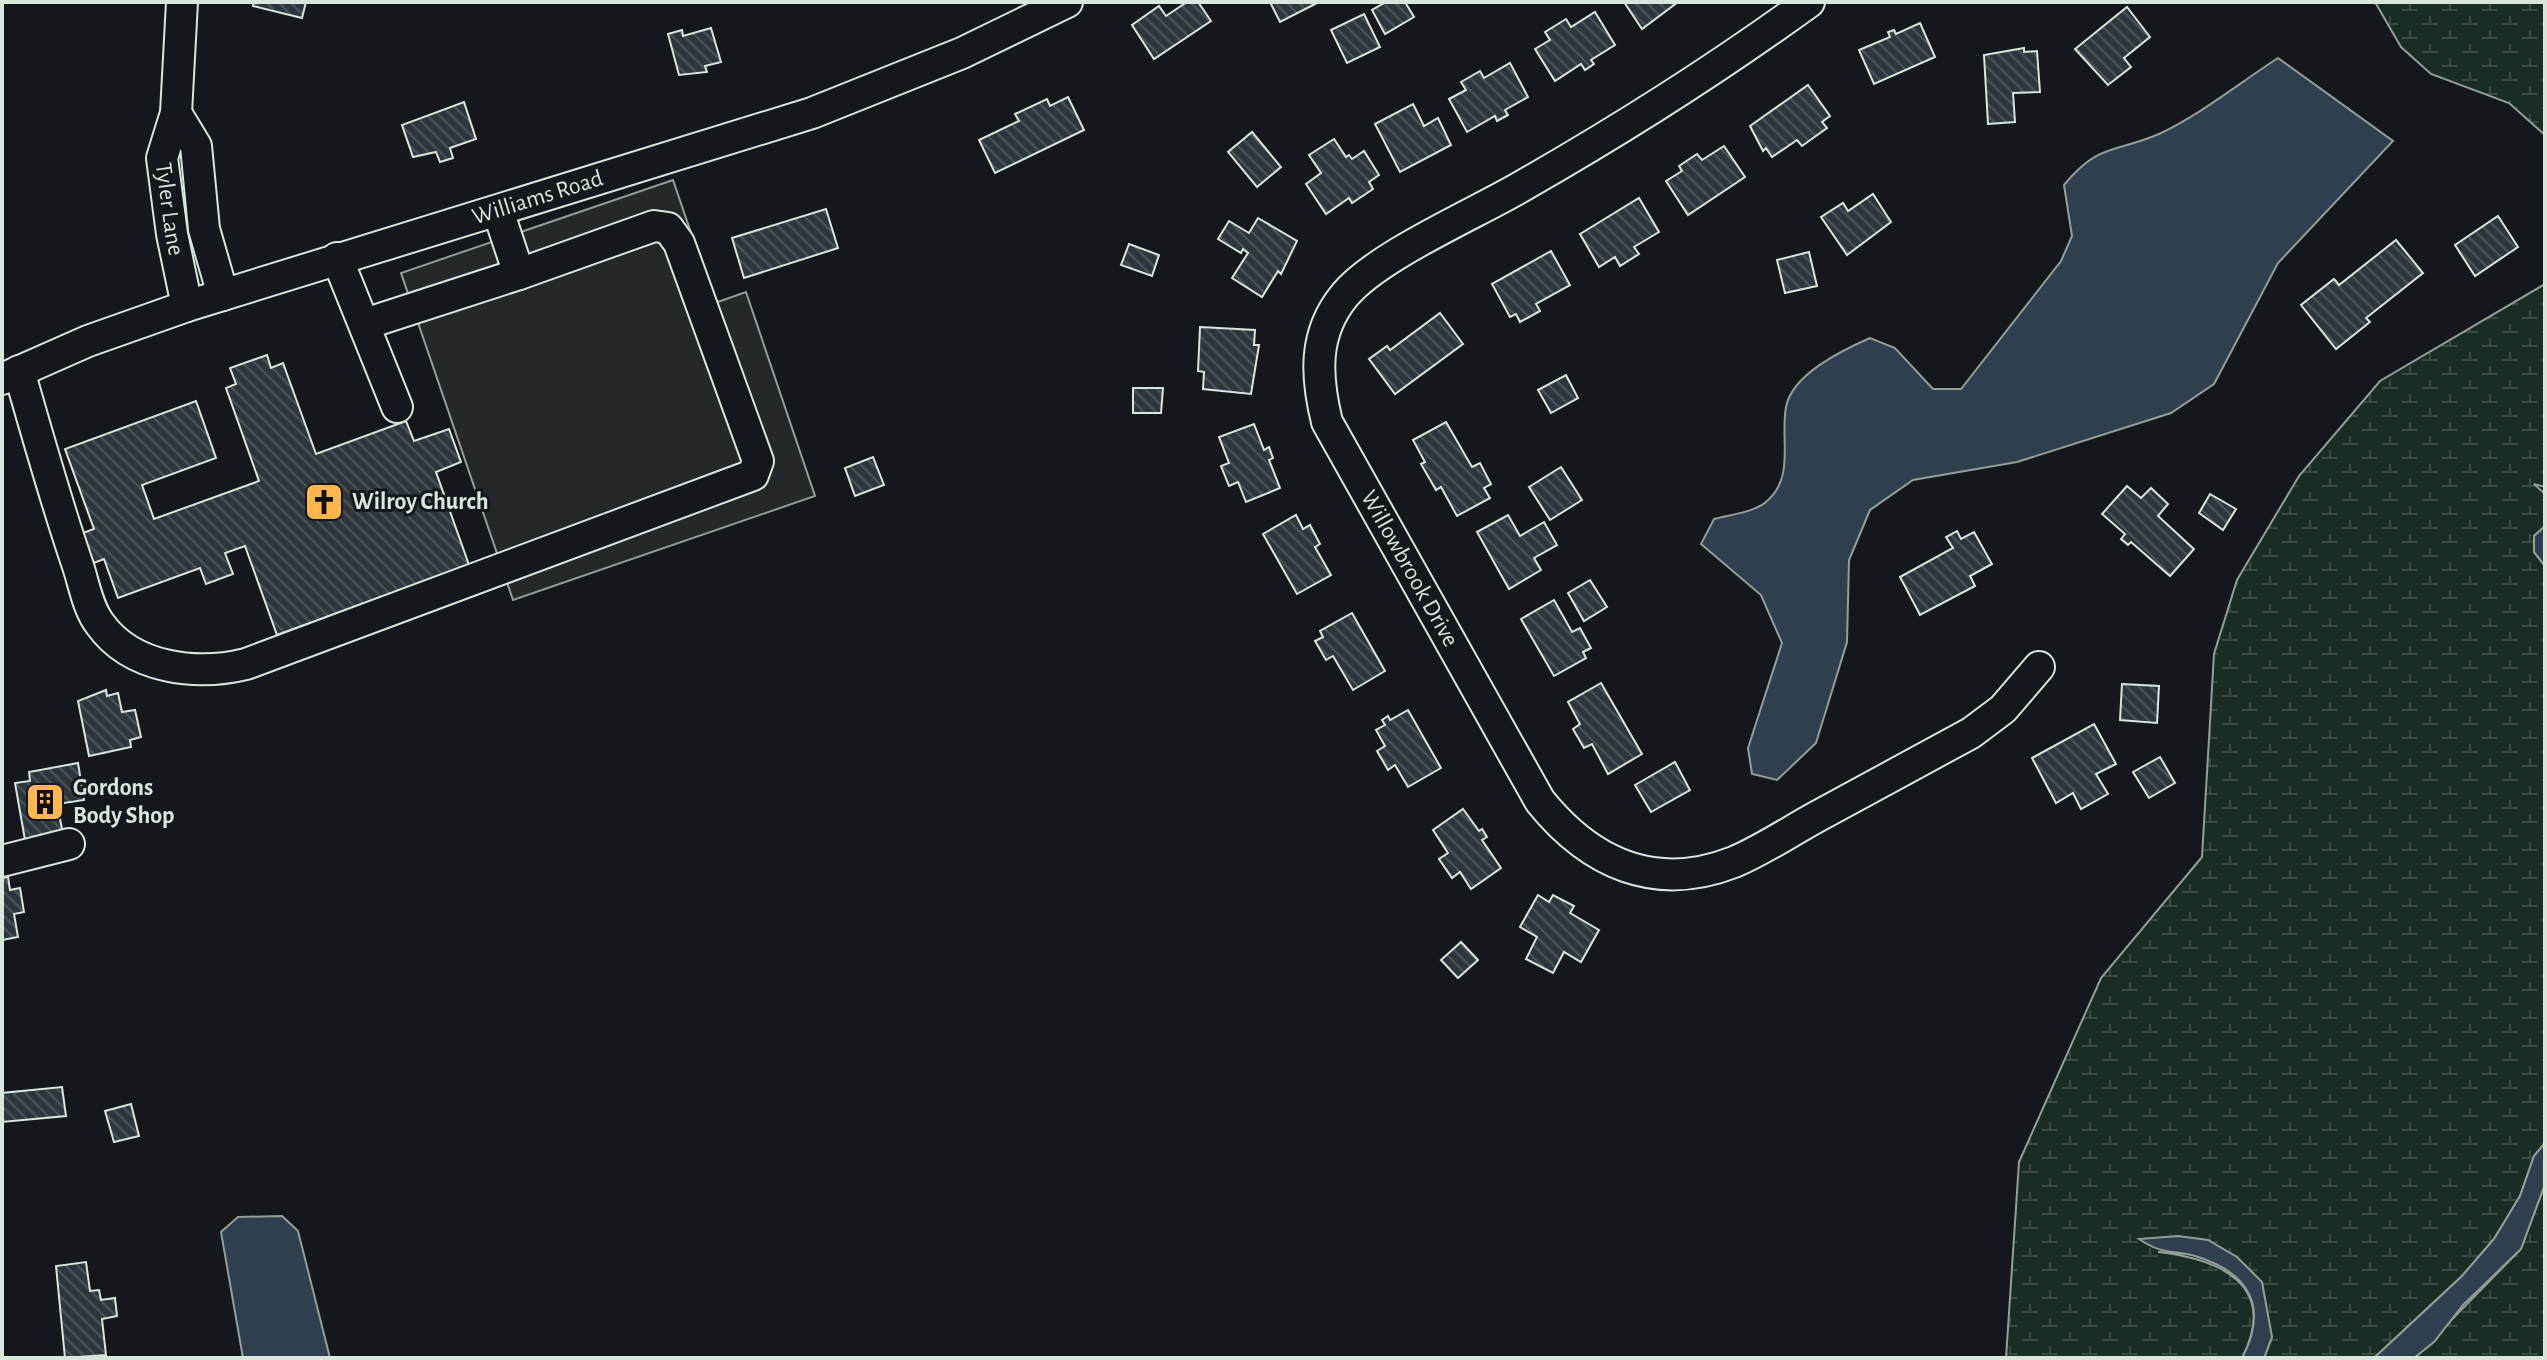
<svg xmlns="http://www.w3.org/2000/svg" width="2547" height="1360" viewBox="0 0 2547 1360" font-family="'Alegreya Sans',sans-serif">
  <defs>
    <pattern id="wetland-marsh" width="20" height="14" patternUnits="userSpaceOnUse" patternTransform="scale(2)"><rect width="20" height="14" fill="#1a2d24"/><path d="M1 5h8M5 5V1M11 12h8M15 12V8" fill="none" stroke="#3b4b43"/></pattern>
    <pattern id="building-back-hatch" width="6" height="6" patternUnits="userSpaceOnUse" patternTransform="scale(2)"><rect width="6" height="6" fill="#2c363c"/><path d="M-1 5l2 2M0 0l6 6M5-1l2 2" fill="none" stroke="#4a5358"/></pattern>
  </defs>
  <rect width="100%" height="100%" fill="#14181c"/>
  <g fill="url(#wetland-marsh)" stroke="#939e99" stroke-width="2">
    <polygon points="2375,2 2545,2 2545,135 2509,103 2431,74 2401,47"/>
    <path d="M 2545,284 L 2545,487 L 2534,484 L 2545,494 L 2545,526 L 2534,536 L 2534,552 L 2545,566 L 2545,1143 L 2534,1156 L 2520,1196 L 2494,1239 L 2462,1276 L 2374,1358 L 2264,1358 L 2272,1337 L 2237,1257 L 2158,1252 C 2221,1259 2279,1286 2242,1358 L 2006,1358 L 2019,1162 L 2101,978 L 2202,857 L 2214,654 L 2237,580 L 2299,476 L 2380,381 Z"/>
    <polygon points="2545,1184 2545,1358 2414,1358 2521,1249"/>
  </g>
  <polygon fill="#24282b" stroke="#939e99" stroke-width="2" points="673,180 715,303 746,292 815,496 513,600 401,273"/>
  <g fill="#2f3f4d" stroke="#939e99" stroke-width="2">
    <path d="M 2278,58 L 2393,141 L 2278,263 L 2214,384 L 2171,413 L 2017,462 L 1913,480 L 1870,510 L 1849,560 L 1847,642 L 1816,743 L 1777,780 L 1752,774 L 1748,748 L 1782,643 L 1761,595 L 1701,544 L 1714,519 C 1729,515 1756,512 1767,501 C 1795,477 1780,439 1786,407 C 1792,374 1843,350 1870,338 L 1895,348 L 1933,389 L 1961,389 L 2061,261 L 2072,236 L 2064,185 C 2098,143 2115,153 2159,134 C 2198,116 2241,82 2278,58 Z"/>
    <polygon points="2545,526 2545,566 2534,552 2534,536"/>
    <polygon points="2545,1143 2545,1184 2521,1249 2463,1305 2434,1342 2414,1358 2374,1358 2462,1276 2494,1239 2520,1196 2534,1156"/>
    <polygon points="282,1216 298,1231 330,1358 243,1358 221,1232 238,1217"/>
    <path d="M 2178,1236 L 2208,1240 L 2237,1257 L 2262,1282 L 2272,1337 L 2264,1358 L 2242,1358 C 2268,1309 2251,1274 2198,1257 C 2173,1249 2164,1256 2139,1239 Z"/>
  </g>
  <g fill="url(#building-back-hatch)" stroke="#d8e6dc" stroke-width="2">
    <polygon points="254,2 306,2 302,18 253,6"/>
    <polygon points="1187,2 1198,2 1211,21 1154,59 1132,25 1159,6 1166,16"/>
    <polygon points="1270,2 1319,2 1280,22"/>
    <polygon points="1386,2 1405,2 1414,17 1385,34 1372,10"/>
    <polygon points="1624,2 1678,2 1642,29"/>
    <polygon points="2127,7 2150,37 2124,58 2131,67 2108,85 2075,49"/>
    <polygon points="1595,12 1615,45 1591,60 1594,64 1585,70 1581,64 1555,81 1535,49 1550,40 1545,32 1566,19 1571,27"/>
    <polygon points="1364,14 1380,47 1347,63 1331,30"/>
    <polygon points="1920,23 1935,57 1874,84 1859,50 1890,37 1888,32 1894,30 1896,34"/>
    <polygon points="711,28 721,62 705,66 707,72 679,75 668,34 682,30 683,36"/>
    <polygon points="2024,48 2024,52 2037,51 2040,92 2013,93 2015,122 1988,124 1984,55"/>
    <polygon points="1510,63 1528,97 1505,110 1508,115 1497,121 1495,116 1467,132 1449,99 1466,90 1461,82 1480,71 1484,78"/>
    <polygon points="1808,85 1830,116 1822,122 1827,128 1802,146 1797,140 1772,157 1766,148 1763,151 1750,126"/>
    <polygon points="1068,97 1084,130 995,173 979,140 1019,121 1015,114 1047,99 1050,106"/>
    <polygon points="464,102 476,139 450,148 453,158 440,162 436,152 413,157 402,125"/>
    <polygon points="1413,104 1424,126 1438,118 1451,145 1400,172 1375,124"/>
    <polygon points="1252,132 1281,167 1257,187 1228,152"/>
    <polygon points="1334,139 1346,157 1349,155 1352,159 1364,151 1379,175 1369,182 1373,189 1352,203 1349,198 1326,214 1306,184 1321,173 1309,155"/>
    <polygon points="1724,146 1745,177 1688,215 1666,181 1682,171 1679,166 1697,154 1702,160"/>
    <polygon points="1873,194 1891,222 1847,255 1821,217 1843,203 1848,211"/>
    <polygon points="1639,198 1659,232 1634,247 1639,254 1620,266 1615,257 1599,267 1580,234"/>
    <polygon points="826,209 838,248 744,278 732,238"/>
    <polygon points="2498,216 2518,247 2475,276 2455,245"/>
    <polygon points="1258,218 1297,241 1281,274 1278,271 1262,297 1232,278 1248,253 1243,249 1241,253 1218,239 1229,221 1249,233"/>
    <polygon points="2396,240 2423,273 2366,318 2370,322 2336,349 2301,305 2334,279 2339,285"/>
    <polygon points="1129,244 1159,255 1152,276 1121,265"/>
    <polygon points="1551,251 1570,285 1536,304 1540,311 1520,322 1516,314 1510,317 1492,284"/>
    <polygon points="1809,252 1817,286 1785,293 1777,260"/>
    <polygon points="1440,313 1463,344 1395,394 1369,359 1387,346 1390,350"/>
    <polygon points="1200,327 1255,330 1254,345 1259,345 1251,394 1203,389 1204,372 1198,371"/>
    <polygon points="267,355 271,368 283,363 316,454 406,421 414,441 449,429 461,462 436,472 469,565 277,635 245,546 225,553 233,574 206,584 200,568 118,598 104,559 91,564 80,534 94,529 65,449 196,401 216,458 142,485 154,519 259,481 226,388 236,384 230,368"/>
    <polygon points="1566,375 1578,398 1551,413 1538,390"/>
    <polygon points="1133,388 1163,388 1161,413 1133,413"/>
    <polygon points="1446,422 1472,467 1480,463 1491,484 1484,488 1490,498 1457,516 1441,487 1436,490 1421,464 1425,462 1413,440"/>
    <polygon points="1254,424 1264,450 1269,447 1273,458 1269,460 1280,488 1246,502 1238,482 1229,486 1221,466 1229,463 1219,437"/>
    <polygon points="873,457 884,485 855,496 845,468"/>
    <polygon points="1561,467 1582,500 1550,520 1529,487"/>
    <polygon points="2127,486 2141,498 2151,488 2168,504 2158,516 2194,549 2170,576 2131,542 2128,545 2121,539 2125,534 2102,514"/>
    <polygon points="2210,494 2236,509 2223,530 2199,513"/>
    <polygon points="1296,515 1303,529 1310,525 1320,544 1315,547 1331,575 1297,594 1263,534"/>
    <polygon points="1508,515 1520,536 1544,522 1557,545 1534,558 1541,570 1509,589 1477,532"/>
    <polygon points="1957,531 1961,539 1974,532 1992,564 1970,576 1975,586 1920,615 1900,577 1953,548 1946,537"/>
    <polygon points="1590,580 1607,607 1584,621 1568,593"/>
    <polygon points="1554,600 1572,632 1580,628 1591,648 1583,652 1586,658 1554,676 1521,619"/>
    <polygon points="1352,613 1385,671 1353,690 1333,656 1326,660 1315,641 1323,637 1320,631"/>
    <polygon points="1601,683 1642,754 1608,774 1592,744 1584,748 1573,729 1580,724 1568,702"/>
    <polygon points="2122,684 2159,686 2157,723 2120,720"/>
    <polygon points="106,690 107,696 118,693 122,712 135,710 141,737 130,740 131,747 89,756 78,701"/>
    <polygon points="1408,710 1441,768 1408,787 1395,765 1388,770 1377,751 1385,746 1376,730 1385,725 1382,720 1388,716 1390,720"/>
    <polygon points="2094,724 2116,764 2096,774 2108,794 2081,809 2073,793 2056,803 2032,758"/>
    <polygon points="2160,757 2175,783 2149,798 2133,772"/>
    <polygon points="1675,762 1690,790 1651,812 1635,785"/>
    <polygon points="78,763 84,800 57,804 63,834 25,840 15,783 30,781 29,772"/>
    <polygon points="1463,809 1479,831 1482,829 1487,837 1482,840 1501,868 1471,889 1460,872 1452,878 1439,859 1448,853 1433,830"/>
    <polygon points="8,877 10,890 20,888 24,912 14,914 18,937 2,940 2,878"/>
    <polygon points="1538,895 1549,902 1553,895 1574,906 1570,913 1599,930 1581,962 1564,952 1553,973 1526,959 1537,937 1520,927"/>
    <polygon points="1461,942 1478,960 1458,978 1441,960"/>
    <polygon points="62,1087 66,1116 2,1122 2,1093"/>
    <polygon points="131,1104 139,1136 114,1142 105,1111"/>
    <polygon points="86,1262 90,1291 99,1290 101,1300 115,1298 117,1316 102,1319 106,1355 65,1358 56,1266"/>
  </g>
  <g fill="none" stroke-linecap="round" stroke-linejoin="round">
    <g stroke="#d8e6dc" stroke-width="34">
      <g id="minor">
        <path id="s1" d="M 182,2 L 176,113 L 162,158 L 172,234 L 187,306"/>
        <path id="s2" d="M 1809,2 C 1718,68 1622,129 1524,185 C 1477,213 1376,256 1344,296 C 1313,334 1316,377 1327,422 L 1540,801 C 1590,863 1655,893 1734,862 C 1763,850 1792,830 1820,815 C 1870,788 1921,760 1971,733 L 2003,709 L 2039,667"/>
        <polyline points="176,113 196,146 204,229 223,295"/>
        <polyline points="337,258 397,407"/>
        <polyline points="365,324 519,274"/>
        <path d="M 19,371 C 38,437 56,502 78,566 C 84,584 88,609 100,624 C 132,669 197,676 246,664 L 753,475 L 758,461 L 679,243 L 668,228 L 654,226 L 519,274 L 498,211"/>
        <path id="s3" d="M 2,379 L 88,341 L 187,306 L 812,113 L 962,53 L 1067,2"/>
        <polyline points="2,861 69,844"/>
      </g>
    </g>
    <use href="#minor" stroke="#14181c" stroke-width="30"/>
  </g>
  <defs>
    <g id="church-square" transform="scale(2)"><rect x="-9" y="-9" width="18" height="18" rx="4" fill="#ffb74d" stroke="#14181c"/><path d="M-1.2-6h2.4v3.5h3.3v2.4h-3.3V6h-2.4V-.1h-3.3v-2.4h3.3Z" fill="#111"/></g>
    <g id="building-square" transform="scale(2)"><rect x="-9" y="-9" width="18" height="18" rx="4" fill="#ffb74d" stroke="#14181c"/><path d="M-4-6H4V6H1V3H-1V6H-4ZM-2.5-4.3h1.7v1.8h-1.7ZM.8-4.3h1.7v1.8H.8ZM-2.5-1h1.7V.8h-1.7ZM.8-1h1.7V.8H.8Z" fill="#111"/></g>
  </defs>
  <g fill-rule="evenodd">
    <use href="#church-square" x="324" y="502"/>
    <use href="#building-square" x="45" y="802"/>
  </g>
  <g text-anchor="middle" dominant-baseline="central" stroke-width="6" stroke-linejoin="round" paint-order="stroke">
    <g font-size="24" fill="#d8e6dc" stroke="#14181c">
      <text stroke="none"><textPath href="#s3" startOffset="566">Williams Road</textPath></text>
      <text stroke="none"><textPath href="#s1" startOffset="210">Tyler Lane</textPath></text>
      <text stroke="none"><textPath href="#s2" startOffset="852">Willowbrook Drive</textPath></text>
    </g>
    <g font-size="24" font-weight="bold" fill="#d8e6dc" stroke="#14181c" text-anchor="start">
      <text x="352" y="502">Wilroy Church</text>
      <text x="73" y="788">Gordons<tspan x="73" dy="28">Body Shop</tspan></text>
    </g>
  </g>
  <rect width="2547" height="1360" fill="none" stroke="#d8e6dc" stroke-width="8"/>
</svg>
